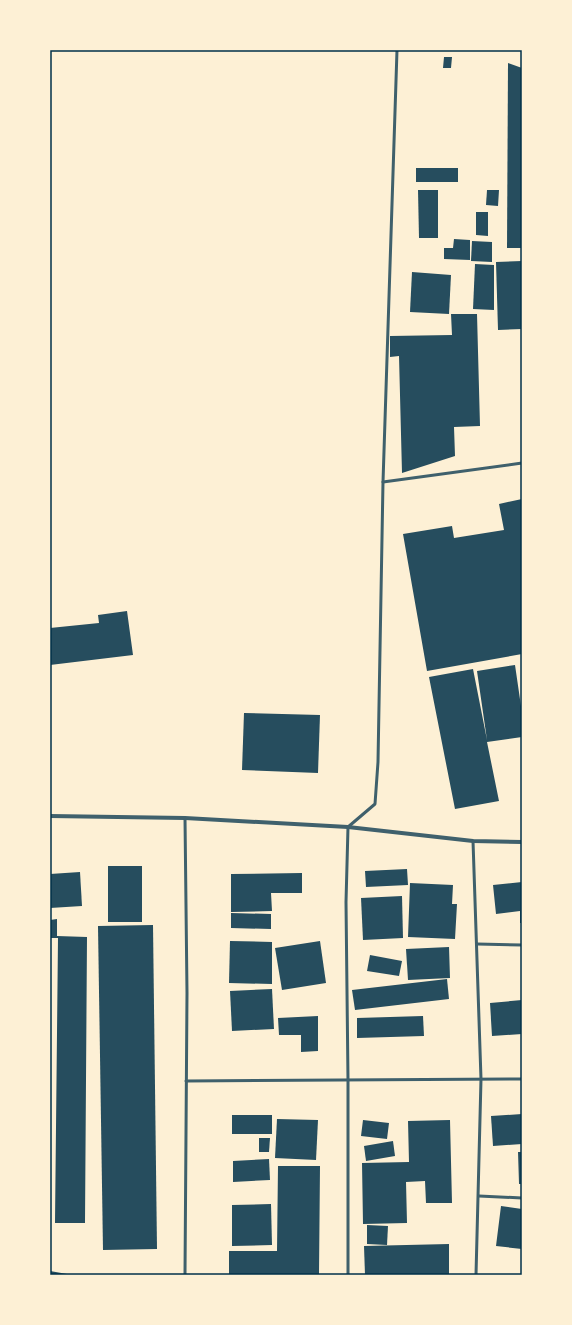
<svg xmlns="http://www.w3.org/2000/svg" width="572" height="1325" viewBox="0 0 572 1325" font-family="Helvetica,sans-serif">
  <rect width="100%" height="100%" fill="#fdf0d5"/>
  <g fill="#264d5e">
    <polygon points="444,57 452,57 451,68 443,68"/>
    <polygon points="508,63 522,68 522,248 507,248"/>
    <rect x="416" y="168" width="42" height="14"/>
    <polygon points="418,190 438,190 438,238 419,238"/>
    <polygon points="487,190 499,190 498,206 486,205"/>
    <polygon points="476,212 488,212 488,236 476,235"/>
    <polygon points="454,239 470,240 470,260 444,259 444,248 453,248"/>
    <polygon points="472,241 492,242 492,262 471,261"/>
    <polygon points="522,261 522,329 498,330 496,262"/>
    <polygon points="475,264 494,265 494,310 473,309"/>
    <polygon points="412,272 451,275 449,314 410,312"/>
    <polygon points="451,314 477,314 480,426 454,427 455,456 402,473 399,356 390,357 390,336 452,335"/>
    <polygon points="522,499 522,654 427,671 403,534 452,526 454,538 504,530 499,504"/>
    <polygon points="127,611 133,655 50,665 50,628 99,623 98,615"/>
    <polygon points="515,665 522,713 522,737 487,742 499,801 455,809 429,677 473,669 487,740 477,671"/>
    <polygon points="244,713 320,715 318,773 242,770"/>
    <rect x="108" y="866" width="34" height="56"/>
    <polygon points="407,869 408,885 366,887 365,871"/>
    <polygon points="80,872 82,906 50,908 50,874"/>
    <polygon points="302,873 302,893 271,893 272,911 231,912 231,874"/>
    <polygon points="522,882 522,923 520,923 520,911 496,914 493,885"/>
    <polygon points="410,883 453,885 452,904 457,904 455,939 408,937"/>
    <polygon points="402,896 403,938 363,940 361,898"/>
    <polygon points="231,913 271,914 271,929 231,928"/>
    <polygon points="57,919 57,936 87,937 85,1223 55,1223 58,938 50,938 50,920"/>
    <polygon points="153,925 157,1249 103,1250 98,926"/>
    <polygon points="230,941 272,942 272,984 229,983"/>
    <polygon points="320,941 326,983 282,990 275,948"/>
    <polygon points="449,947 450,978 408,980 406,949"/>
    <polygon points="370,955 402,961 399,976 367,971"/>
    <polygon points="447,979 449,999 355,1010 352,990"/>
    <polygon points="272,989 274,1029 232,1031 230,991"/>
    <polygon points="522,1000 522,1034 492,1036 490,1003"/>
    <polygon points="318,1016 318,1051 301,1052 301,1035 279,1035 278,1018"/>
    <polygon points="423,1016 424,1036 357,1038 357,1018"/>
    <polygon points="522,1114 522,1144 493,1146 491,1116"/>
    <rect x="232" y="1115" width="40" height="19"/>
    <polygon points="277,1119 318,1120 316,1160 275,1158"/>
    <polygon points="363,1120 389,1123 387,1139 361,1136"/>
    <polygon points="450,1120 452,1203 426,1203 425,1181 406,1182 407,1223 363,1224 362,1163 409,1162 408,1121"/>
    <polygon points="259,1138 270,1138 269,1152 259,1152"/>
    <polygon points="393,1141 395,1156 366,1161 364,1146"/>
    <polygon points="518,1152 522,1152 522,1184 519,1184"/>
    <polygon points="269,1159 270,1180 233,1182 233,1161"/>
    <polygon points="278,1166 320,1166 319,1275 229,1275 229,1251 277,1251"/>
    <polygon points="271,1204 272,1245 232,1246 232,1205"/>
    <polygon points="501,1206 522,1209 522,1249 496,1246"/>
    <polygon points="367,1225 388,1226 387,1245 367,1244"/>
    <polygon points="449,1244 449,1275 365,1275 364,1246"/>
    <polygon points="50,1271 67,1274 67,1275 50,1275"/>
  </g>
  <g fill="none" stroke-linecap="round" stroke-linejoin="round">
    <g stroke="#3f606c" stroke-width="3">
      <polyline points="383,482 522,463"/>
      <polyline points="473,841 481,1079 476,1275"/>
      <polyline points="477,944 522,945"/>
      <polyline points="186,1081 522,1079"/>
      <polyline points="479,1196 522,1198"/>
      <polyline points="185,1275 187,993 185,818"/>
      <polyline points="348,1275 348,1080 346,902 348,827 375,804 378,762 383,482 397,50"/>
    </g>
    <polyline stroke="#3f606c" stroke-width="4" points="50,816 185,818 348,827 473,841 522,842"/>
  </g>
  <rect width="572" height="1325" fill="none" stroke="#fdf0d5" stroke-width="102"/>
  <rect x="51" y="51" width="470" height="1223" fill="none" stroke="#003049" stroke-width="1.5"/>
</svg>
